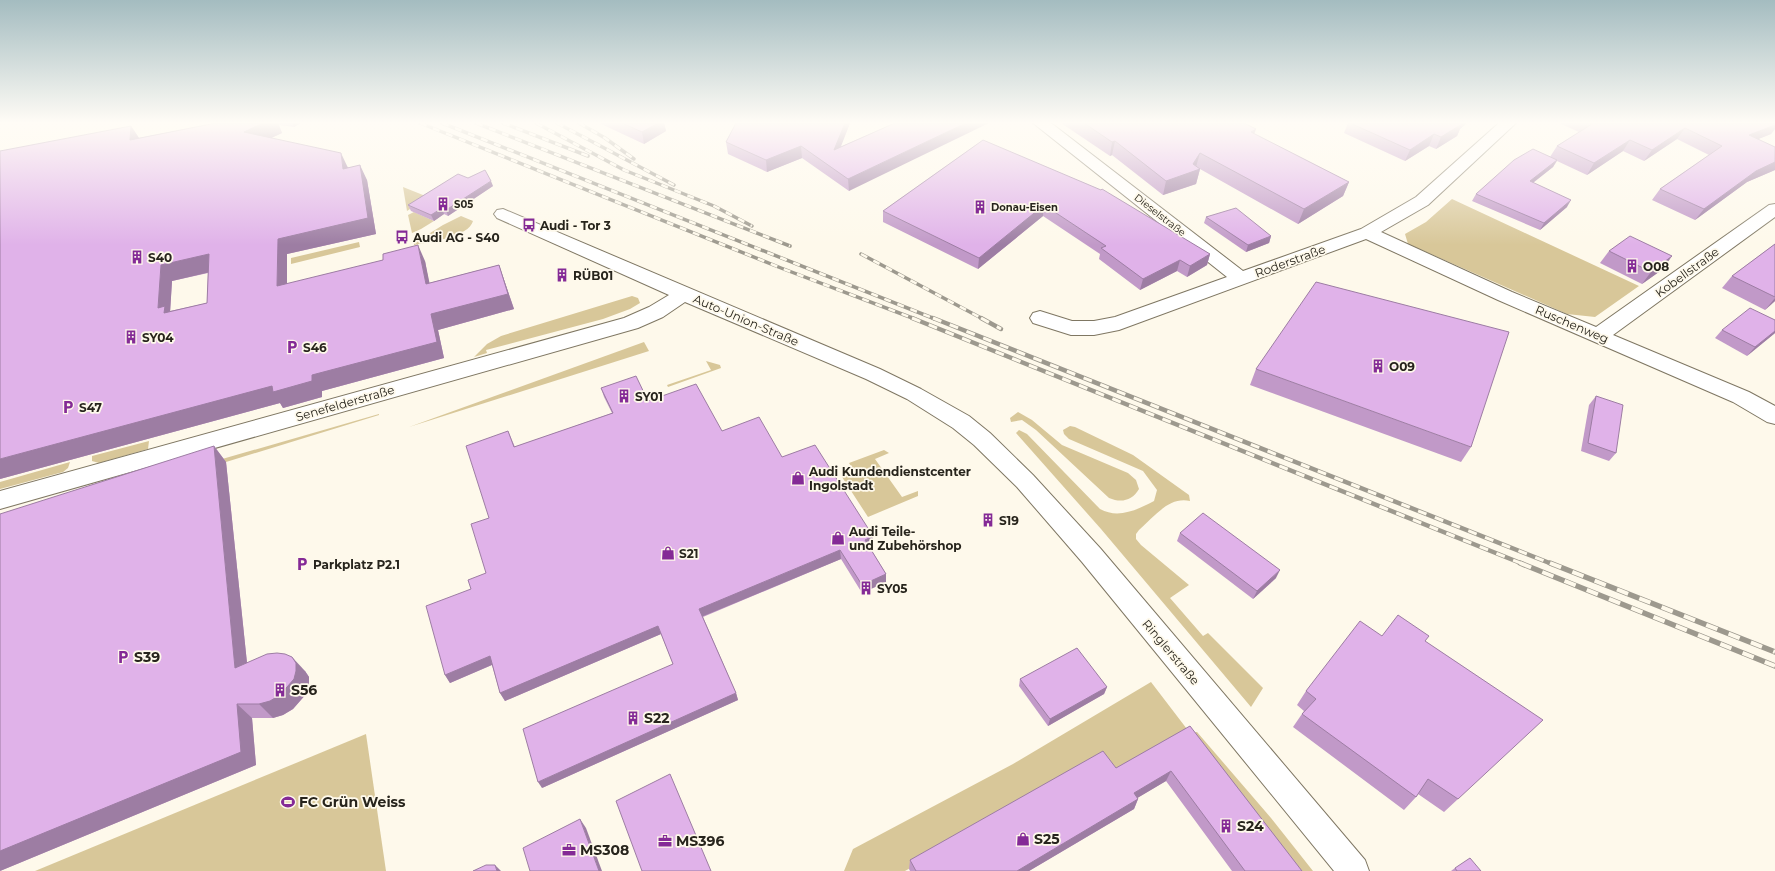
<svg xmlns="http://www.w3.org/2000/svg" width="1775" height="871" viewBox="0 0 1775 871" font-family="Montserrat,sans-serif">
  <rect width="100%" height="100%" fill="#fef9eb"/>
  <g fill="#d8c799">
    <polygon points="403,187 428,197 407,211"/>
    <polygon points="1452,199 1639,286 1595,317 1567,314 1408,244 1405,234 1426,222"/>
    <polygon points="414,212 434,221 421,229 412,233 408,215"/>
    <path d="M 461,216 L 473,221 C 469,237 429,242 414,245 L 414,243 L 443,225 Z"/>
    <polygon points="359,242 360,247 291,264 291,258"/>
    <polygon points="632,296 638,298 640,303 630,309 603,319 486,350 487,353 474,357 487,344 501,336"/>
    <polygon points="644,342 649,351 409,427"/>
    <polygon points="706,361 720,365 721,368 668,387 667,385 711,370"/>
    <path d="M 1018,412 L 1032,420 L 1062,445 L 1128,473 L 1136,480 L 1139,489 C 1132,501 1121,503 1109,498 L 1036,430 L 1022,420 L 1011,422 L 1010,418 Z"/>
    <polygon points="379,414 379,415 226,462 0,523"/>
    <path d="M 1070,426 L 1075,427 L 1133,455 L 1189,495 L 1190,501 C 1169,496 1154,517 1139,530 L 1136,534 L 1136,539 L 1141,545 L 1189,585 L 1170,598 L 1203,636 L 1208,633 L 1263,688 L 1251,707 L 1101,529 L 1016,433 L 1019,430 L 1027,434 L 1100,509 C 1118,519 1137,510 1154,501 L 1157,490 L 1143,471 L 1069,439 L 1064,434 L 1063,430 Z"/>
    <polygon points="149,441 148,449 99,463 92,461 92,456"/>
    <polygon points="884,450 889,453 875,459 902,497 918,491 918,496 868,517 842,477 855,472 849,463"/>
    <polygon points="70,462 68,468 63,472 0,489 0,482"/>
    <polygon points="1151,682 1190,733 1197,732 1271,818 1313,871 1288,871 1184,736 1112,778 1099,761 905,871 844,871 853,849 1013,764"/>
    <polygon points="366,734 386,871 35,871"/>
  </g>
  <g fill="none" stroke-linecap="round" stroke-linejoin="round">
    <g stroke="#7f7763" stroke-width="2">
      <g id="minor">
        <polygon points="1033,123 1051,123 1243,271 1361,229 1416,197 1499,123 1516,123 1428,205 1381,232 1512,292 1596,327 1769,205 1775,204 1775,217 1613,335 1749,392 1775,406 1775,424 1767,422 1733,402 1498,300 1366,239 1119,330 1094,335 1071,335 1033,323 1030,318 1033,313 1040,311 1072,321 1094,321 1115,317 1227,277"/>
        <polygon points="503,209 880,369 921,389 969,416 990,433 1033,475 1100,548 1365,860 1369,871 1334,871 1082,562 1017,487 974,445 953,428 907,399 866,379 685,302 663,317 638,328 0,509 0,491 624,318 649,307 669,295 497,218 494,214 497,210"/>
      </g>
    </g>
    <use href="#minor" fill="#fff" fill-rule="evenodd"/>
    <g stroke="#9d998e" stroke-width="3.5">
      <g id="rail-far2">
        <polyline points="420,123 781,268 915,319"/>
        <polyline points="442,123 935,319"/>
        <polyline points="476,123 790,246"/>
        <polyline points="503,123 588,156"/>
        <polyline points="536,123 624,170 714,206 752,226"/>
        <polyline points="557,123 674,185"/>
        <polyline points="579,123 605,138 634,159"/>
        <polyline points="861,254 983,319"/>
      </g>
    </g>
    <g stroke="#9d998e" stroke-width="4.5">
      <g id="rail-far1">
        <polyline points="912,318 1523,564"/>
        <polyline points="933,318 1552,564"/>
        <polyline points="981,318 1001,329"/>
      </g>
    </g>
    <g stroke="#9d998e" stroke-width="5.5">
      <g id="rail">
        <polyline points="1520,563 1775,666"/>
        <polyline points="1550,563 1775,652"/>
      </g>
    </g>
    <use href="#rail-far2" stroke="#fef9eb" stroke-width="2.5" stroke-dasharray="7" stroke-linecap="butt"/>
    <use href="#rail-far1" stroke="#fef9eb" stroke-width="3" stroke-dasharray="9" stroke-linecap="butt"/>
    <use href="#rail" stroke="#fef9eb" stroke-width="4" stroke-dasharray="12" stroke-linecap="butt"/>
  </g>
  <g fill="#c199c8" fill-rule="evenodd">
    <path d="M 216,123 L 301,123 L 294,127 L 279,125 L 282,133 L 271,138 L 348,167 L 367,180 L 376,234 L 287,254 L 287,284 L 425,261 L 429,283 L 499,265 L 514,309 L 438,330 L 444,358 L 322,391 L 322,397 L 283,408 L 280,403 L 0,479 L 131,126 L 139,138 ZM 208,273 L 207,303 L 170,311 L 172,281 Z"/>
    <polygon points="599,123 664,123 666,131 644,144"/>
    <polygon points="736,123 850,123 840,147 895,123 849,191 802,158 767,172 728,154 726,142"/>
    <polygon points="1061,123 1244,123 1254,134 1349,182 1343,196 1298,224 1200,169 1196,184 1163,195 1112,155 1110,156"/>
    <polygon points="1348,123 1467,123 1460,129 1457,136 1436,149 1429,146 1405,161 1344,133"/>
    <polygon points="1559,123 1775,123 1775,129 1771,134 1758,139 1775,147 1775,170 1747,182 1695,220 1652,200 1660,189 1709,155 1677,139 1644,161 1623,151 1587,175 1557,161 1553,167 1533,183 1567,207 1540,230 1472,201 1476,194 1550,157 1557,146 1579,132"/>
    <polygon points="983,140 1210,254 1207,265 1187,277 1177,271 1140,290 1099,259 1100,254 1043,216 978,269 883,222 883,211"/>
    <polygon points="468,178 493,186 448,216 444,214 434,221 411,211 408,205"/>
    <polygon points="1206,217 1271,236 1269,243 1246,252 1204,223"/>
    <polygon points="1775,244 1775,301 1765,310 1722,288 1732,276"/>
    <polygon points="1609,251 1663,269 1642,284 1600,263"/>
    <polygon points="1775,320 1775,333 1747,356 1715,338 1722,330"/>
    <polygon points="1256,369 1471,447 1461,462 1250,385"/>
    <polygon points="601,388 648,401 722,431 782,457 873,536 873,545 869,546 886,574 886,582 862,593 841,559 703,617 736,693 738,700 542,788 673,664 661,634 505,701 500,693 492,665 450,683 445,675 471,589 486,573 489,518 508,431 515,447 612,413 604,397"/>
    <polygon points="1596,396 1616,453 1609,461 1581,451 1589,405"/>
    <polygon points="214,446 226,462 247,663 305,671 309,677 309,685 307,693 293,709 283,715 273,718 252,718 256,765 0,871"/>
    <polygon points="1180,533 1276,578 1253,599 1177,541"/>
    <polygon points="1382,636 1425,641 1458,799 1444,812 1418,794 1416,797 1404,810 1293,727 1304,711 1297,705 1306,691"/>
    <polygon points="1020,679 1107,687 1104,694 1048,726 1019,686"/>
    <polygon points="1190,726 1302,871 1232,871 1166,781 1137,798 1138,799 1134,809 1029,871 910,871 909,869 910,860 1116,768"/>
    <polygon points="1455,868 1481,871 1451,871"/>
  </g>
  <g fill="#9d7da3">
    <polygon points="263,123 278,123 282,133 252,147 244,132"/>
    <polygon points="292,123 301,123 294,127"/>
    <polygon points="658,123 664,123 666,131 644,144 642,132"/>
    <polygon points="845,123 850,123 835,162 834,150"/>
    <polygon points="966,123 989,123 849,191 848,179"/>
    <polygon points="1460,123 1467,123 1460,129 1457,136 1436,149 1441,137"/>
    <polygon points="1775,125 1775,129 1771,134 1741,146 1749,135"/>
    <polygon points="131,126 141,141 130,140"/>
    <polygon points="1685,128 1677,139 1644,161 1652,150"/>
    <polygon points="1256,129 1251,143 1251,132"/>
    <polygon points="1434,134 1429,146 1405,161 1410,150"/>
    <polygon points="1630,140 1623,151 1587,175 1594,163"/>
    <polygon points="1115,141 1112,155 1110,156 1112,142"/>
    <polygon points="801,146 802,158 767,172 766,160"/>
    <polygon points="341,153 348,168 343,169"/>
    <polygon points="1200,153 1196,167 1200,169 1196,184 1163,195 1166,181 1193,164"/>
    <polygon points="1557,160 1553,167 1526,188 1530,181"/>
    <polygon points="1775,162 1775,170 1747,182 1695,220 1704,209 1756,171"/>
    <polygon points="360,165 367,180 376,234 287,254 287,302 277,286 278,239"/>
    <polygon points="491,181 493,186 448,216 446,210"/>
    <polygon points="1349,182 1343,196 1298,224 1304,209"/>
    <polygon points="1571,200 1567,207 1540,230 1544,223"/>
    <polygon points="1044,205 1043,216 978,269 979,258"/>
    <polygon points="442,208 444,214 434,221 431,215"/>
    <polygon points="1271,236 1269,243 1246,252 1248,245"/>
    <polygon points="418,245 425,261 433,300 426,284"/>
    <polygon points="209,254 219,270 172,281 170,314 176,322 158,308 161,265"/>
    <polygon points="1210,254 1207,265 1187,277 1190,266"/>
    <polygon points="1672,256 1663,269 1642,284 1651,272"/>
    <polygon points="1180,260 1177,271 1140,290 1143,279"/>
    <polygon points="499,265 514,309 438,330 444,358 322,391 322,397 283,408 280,403 0,479 0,459 312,375 431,314"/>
    <polygon points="1775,298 1775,301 1765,310"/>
    <polygon points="1775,331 1775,333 1747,356 1755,347"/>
    <polygon points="214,446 226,462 249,682 235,668"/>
    <polygon points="873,536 873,545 865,548 865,540"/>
    <polygon points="840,550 841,559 701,617 699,609"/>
    <polygon points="1280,570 1276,578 1253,599 1257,591"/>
    <polygon points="886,574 886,582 862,593 862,585"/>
    <polygon points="658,626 661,634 505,701 500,693"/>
    <polygon points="490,656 494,664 450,683 445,675"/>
    <polygon points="292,657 305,671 309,677 309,685 307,693 293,709 283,715 273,718 259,704"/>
    <polygon points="1107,687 1104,694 1048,726 1050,719"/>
    <polygon points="736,693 738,700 542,788 538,782"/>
    <polygon points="237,704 252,718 256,765 0,871 0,851"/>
    <polygon points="1171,771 1166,781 1129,803 1134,793"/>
    <polygon points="1138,799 1134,809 1029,871 1017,871"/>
    <polygon points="580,819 586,828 602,871 599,871"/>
    <polygon points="495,865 501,871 497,871"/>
  </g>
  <g fill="#e0b2e9" stroke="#9d7da3" fill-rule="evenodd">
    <path d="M 216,123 L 263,123 L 244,132 L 341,153 L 343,169 L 360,165 L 368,218 L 278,239 L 277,286 L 383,260 L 383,254 L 418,245 L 426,284 L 499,265 L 508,294 L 431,314 L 437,342 L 312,375 L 312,381 L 273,392 L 272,386 L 0,459 L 0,151 L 131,126 L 130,140 ZM 209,254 L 207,303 L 164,313 L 165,306 L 158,308 L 161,265 Z"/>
    <polygon points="622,123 658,123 642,132"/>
    <polygon points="736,123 845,123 834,150 895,123 966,123 848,179 801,146 766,160 726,142"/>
    <polygon points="1084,123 1244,123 1256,129 1251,132 1349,182 1304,209 1200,153 1193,164 1200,169 1166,181 1115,141 1112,142"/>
    <polygon points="1350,123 1460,123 1462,124 1441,137 1434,134 1410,150"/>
    <polygon points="1590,123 1775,123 1775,125 1749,135 1775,147 1775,162 1756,171 1704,209 1660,189 1722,146 1685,128 1652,150 1630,140 1594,163 1557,146 1592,124"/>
    <polygon points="983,140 1101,190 1102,189 1210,254 1190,266 1180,260 1143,279 1101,248 1106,246 1044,205 979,258 883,211"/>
    <polygon points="1533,149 1557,160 1530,181 1571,200 1544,223 1476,194 1514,160"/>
    <polygon points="485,170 491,181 446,210 442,208 431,215 408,205 458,174 468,178"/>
    <polygon points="1236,208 1271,236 1248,245 1206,217"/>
    <polygon points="1630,236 1672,256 1651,272 1609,251"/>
    <polygon points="1775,244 1775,297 1732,276"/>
    <polygon points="1316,282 1509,332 1471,447 1256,369"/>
    <polygon points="1750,308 1775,320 1775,331 1755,347 1722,330"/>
    <polygon points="636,376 648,401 696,384 722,431 759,417 782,457 815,445 873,536 865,540 886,574 862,585 840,550 699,609 736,693 538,782 523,729 673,664 658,626 500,693 490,656 445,675 426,606 471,589 468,580 486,573 471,524 489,518 466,446 508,431 514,447 613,413 601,388"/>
    <polygon points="1596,396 1623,405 1616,453 1588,443"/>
    <polygon points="214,446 235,668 267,654 277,653 285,654 292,657 296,663 296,671 294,679 280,695 270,701 259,704 237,704 241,752 0,851 0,514"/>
    <polygon points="1203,513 1280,570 1257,591 1180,533"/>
    <polygon points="1398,615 1429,636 1425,641 1543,720 1458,799 1428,779 1416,797 1302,714 1316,699 1306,691 1360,621 1382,636"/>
    <polygon points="1077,648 1107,687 1050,719 1020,679"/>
    <polygon points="1190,726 1302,871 1245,871 1171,771 1134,793 1138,799 1017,871 916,871 910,860 1103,751 1116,768"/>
    <polygon points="670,774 711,871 642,871 616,801"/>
    <polygon points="580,819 599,871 530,871 523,848"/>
    <polygon points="1470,858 1481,871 1457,871 1455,868"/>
    <polygon points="486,865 495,865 497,871 473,871"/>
  </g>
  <linearGradient id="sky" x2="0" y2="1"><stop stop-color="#a4bcc0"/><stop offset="0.5" stop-color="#fffcf6"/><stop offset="1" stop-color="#fffcf6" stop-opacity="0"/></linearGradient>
  <rect width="1775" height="245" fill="url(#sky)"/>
  <defs>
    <g id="building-bare" transform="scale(1.08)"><path d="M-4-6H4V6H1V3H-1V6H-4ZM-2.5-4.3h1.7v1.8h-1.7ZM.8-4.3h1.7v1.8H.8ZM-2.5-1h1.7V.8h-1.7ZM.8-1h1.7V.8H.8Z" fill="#842a96" stroke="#fef9eb" stroke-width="2.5" paint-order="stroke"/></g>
    <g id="bus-bare" transform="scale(1.08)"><path d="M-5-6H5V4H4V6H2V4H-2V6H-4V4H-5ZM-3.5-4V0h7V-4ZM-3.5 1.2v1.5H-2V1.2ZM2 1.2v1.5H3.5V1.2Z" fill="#842a96" stroke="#fef9eb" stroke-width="2.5" paint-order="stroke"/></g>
    <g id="parking-bare" transform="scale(1.08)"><path d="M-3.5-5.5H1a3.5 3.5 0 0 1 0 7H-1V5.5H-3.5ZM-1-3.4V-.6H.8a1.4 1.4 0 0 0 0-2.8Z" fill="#842a96" stroke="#fef9eb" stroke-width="2.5" paint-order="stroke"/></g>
    <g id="shop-bare" transform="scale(1.08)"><path d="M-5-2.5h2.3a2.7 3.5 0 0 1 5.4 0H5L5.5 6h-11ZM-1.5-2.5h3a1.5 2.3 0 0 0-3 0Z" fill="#842a96" stroke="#fef9eb" stroke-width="2.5" paint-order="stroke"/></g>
    <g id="stadium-bare" transform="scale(1.08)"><path d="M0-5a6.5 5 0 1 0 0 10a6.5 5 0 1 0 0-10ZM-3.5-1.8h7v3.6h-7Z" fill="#842a96" stroke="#fef9eb" stroke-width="2.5" paint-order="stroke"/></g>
    <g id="office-bare" transform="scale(1.08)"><path d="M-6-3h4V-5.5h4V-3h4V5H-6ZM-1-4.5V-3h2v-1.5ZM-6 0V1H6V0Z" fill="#842a96" stroke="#fef9eb" stroke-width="2.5" paint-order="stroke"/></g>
  </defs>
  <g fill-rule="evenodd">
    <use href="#building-bare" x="443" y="204"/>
    <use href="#building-bare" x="980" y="207"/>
    <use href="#bus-bare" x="529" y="225"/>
    <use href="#bus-bare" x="402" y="237"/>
    <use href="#building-bare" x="137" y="257"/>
    <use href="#building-bare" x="1632" y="266"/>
    <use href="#building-bare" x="562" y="275"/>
    <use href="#building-bare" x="131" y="337"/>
    <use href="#parking-bare" x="292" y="347"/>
    <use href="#building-bare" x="1378" y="366"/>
    <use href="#building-bare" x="624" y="396"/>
    <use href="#parking-bare" x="68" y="407"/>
    <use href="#shop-bare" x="798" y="478"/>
    <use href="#building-bare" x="988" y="520"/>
    <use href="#shop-bare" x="838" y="538"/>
    <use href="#shop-bare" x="668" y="553"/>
    <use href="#parking-bare" x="302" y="564"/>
    <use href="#building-bare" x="866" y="588"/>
    <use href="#parking-bare" x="123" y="657"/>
    <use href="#building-bare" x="280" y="690"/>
    <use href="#building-bare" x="633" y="718"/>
    <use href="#stadium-bare" x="288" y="802"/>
    <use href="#building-bare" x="1226" y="826"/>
    <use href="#shop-bare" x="1023" y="839"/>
    <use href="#office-bare" x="665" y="841"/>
    <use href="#office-bare" x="569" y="850"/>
  </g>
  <g text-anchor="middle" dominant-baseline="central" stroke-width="3.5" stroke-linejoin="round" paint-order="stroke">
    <g font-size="10" font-weight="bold" fill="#27241c" stroke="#fef9eb" text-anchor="start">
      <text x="454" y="204">S05</text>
      <text x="991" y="207">Donau-Eisen</text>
    </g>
    <g font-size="10" fill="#27241c" stroke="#fef9eb">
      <text transform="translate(1160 215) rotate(38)">Dieselstraße</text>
    </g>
    <g font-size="12" font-weight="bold" fill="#27241c" stroke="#fef9eb" text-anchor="start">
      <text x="540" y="225">Audi - Tor 3</text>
      <text x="413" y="237">Audi AG - S40</text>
      <text x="148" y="257">S40</text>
      <text x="1643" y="266">O08</text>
      <text x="573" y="275">RÜB01</text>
      <text x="142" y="337">SY04</text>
      <text x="303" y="347">S46</text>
      <text x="1389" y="366">O09</text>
      <text x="635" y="396">SY01</text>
      <text x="79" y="407">S47</text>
      <text x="809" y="471">Audi Kundendienstcenter<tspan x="809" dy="14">Ingolstadt</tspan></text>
      <text x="999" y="520">S19</text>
      <text x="849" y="531">Audi Teile-<tspan x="849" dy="14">und Zubehörshop</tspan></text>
      <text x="679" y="553">S21</text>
      <text x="313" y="564">Parkplatz P2.1</text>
      <text x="877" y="588">SY05</text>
    </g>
    <g font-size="12" fill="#27241c" stroke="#fef9eb">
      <text transform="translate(1290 261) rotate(-20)">Roderstraße</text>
      <text transform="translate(1687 272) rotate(-36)">Kobellstraße</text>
      <text transform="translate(746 320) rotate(23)">Auto-Union-Straße</text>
      <text transform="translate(1572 324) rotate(23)">Ruschenweg</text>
      <text transform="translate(345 403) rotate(-16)">Senefelderstraße</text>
      <text transform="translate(1171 652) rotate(50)">Ringlerstraße</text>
    </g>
    <g font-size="14" font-weight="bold" fill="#27241c" stroke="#fef9eb" text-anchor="start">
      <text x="134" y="657">S39</text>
      <text x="291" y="690">S56</text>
      <text x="644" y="718">S22</text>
      <text x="299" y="802">FC Grün Weiss</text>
      <text x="1237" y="826">S24</text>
      <text x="1034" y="839">S25</text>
      <text x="676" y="841">MS396</text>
      <text x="580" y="850">MS308</text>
    </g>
  </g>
</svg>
